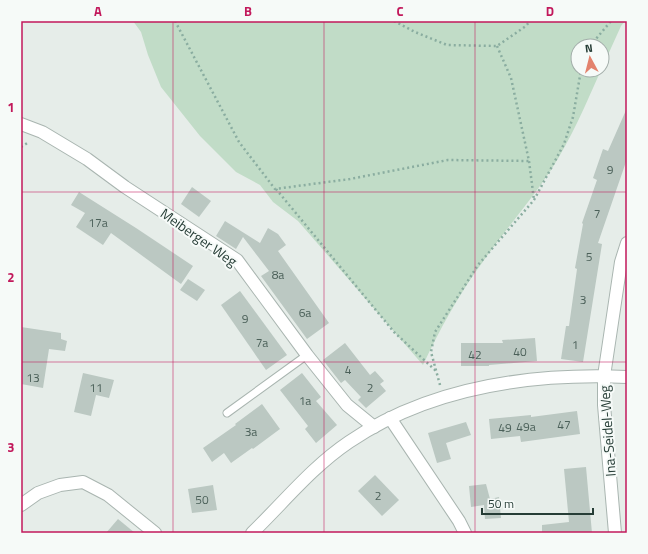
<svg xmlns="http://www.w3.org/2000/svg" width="648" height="554" viewBox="0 0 648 554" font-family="'Titillium Web',sans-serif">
  <rect width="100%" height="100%" fill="#e6ede9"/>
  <path fill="#c1dcc7" d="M 133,21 L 625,21 L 621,26 L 602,68 L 602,46 L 578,46 L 578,70 L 601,70 C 586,104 571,139 551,170 C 530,202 504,231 482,263 C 459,294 440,329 423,365 L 298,221 L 273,202 L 260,185 L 236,172 L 200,136 L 161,87 L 148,55 L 141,32 Z"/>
  <g fill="#bbc8c2">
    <polygon points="627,108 627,159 598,243 602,244 583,362 561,359 566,326 569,326 577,269 575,268 583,224 582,223 597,180 593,178 603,149 608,151"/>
    <polygon points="192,187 211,201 199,217 181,204"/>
    <polygon points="79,192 136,228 193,266 181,284 111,233 103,245 76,227 85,213 71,205"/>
    <polygon points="225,221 260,243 268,228 278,234 286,245 278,251 329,323 307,339 261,276 269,271 243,237 236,249 216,236"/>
    <polygon points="188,279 205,290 197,301 180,290"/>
    <polygon points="240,291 287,355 266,370 221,305"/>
    <polygon points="21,327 61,333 61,339 67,341 65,351 49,349 43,388 21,384"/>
    <polygon points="535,338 537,361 489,365 489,366 461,366 461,343 503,343 502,340"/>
    <polygon points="345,343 370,375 375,371 384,381 380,384 386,391 366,408 358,400 361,397 345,380 341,383 323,360"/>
    <polygon points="83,373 114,380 109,398 96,395 91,416 74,412"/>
    <polygon points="302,373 321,397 316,401 337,425 316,443 305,429 308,426 280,390"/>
    <polygon points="262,404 280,429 253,449 252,448 231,463 224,453 212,462 203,448 236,425 235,424"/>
    <polygon points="577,411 580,434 521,442 520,436 491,439 489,419 531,415 531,417"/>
    <polygon points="466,422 471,435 446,443 451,459 437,463 428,433"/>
    <polygon points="586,467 592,533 542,533 542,525 569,522 564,469"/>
    <polygon points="375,475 399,500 382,516 358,491"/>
    <polygon points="486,484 490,499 499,497 501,518 485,519 484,505 471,507 469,486"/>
    <polygon points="213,485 217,510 192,513 188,489"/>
    <polygon points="118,519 135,533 106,533"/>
  </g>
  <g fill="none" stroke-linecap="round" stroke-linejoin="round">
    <g stroke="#a9b5b0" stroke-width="9">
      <polyline id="lane" points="227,413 307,355"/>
    </g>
    <g stroke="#a9b5b0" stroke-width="14">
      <g id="street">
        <polyline points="21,124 42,132 87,159 125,187 237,260 307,355 347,405 374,427"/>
        <polyline points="390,418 459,521 465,533"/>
        <polyline points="21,505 38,493 60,485 83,482 108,495 155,533"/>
        <path d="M 252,533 C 284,502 312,467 349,442 C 430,387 531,373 627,377"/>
        <polyline points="615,533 604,405 604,376 621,262 627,243"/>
      </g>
    </g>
    <g stroke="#8aada0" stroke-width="2.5" stroke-dasharray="2 3" stroke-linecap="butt">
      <polyline points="175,21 239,142 275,189 350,179 448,160 529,161"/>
      <polyline points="394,21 415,32 447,45 497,46 526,26 530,21"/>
      <polyline points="497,46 511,78 529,161 534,200"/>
      <polyline points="590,46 611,21"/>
      <polyline points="21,147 29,142"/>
      <polyline points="276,189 394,332 436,371"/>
      <polyline points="440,385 431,352 435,332 478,265 534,200 564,144 573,117 581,70"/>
    </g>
    <use href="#lane" stroke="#fff" stroke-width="7"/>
    <use href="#street" stroke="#fff" stroke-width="12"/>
  </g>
  <path fill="none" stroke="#c2185b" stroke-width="1" stroke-opacity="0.55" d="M 173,21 L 173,533M 324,21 L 324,533M 475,21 L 475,533M 21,192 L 627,192M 21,362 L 627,362"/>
  <g text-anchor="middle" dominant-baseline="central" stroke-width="4" stroke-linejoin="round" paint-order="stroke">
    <g font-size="12" fill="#4b6059">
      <text x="610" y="169">9</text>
      <text x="597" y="213">7</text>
      <text x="98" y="222">17a</text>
      <text x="589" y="256">5</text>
      <text x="278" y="274">8a</text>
      <text x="583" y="299">3</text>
      <text x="305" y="312">6a</text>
      <text x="245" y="318">9</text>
      <text x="262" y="342">7a</text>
      <text x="575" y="344">1</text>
      <text x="520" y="351">40</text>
      <text x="475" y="354">42</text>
      <text x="348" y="369">4</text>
      <text x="33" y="377">13</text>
      <text x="96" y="387">11</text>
      <text x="370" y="387">2</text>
      <text x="305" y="400">1a</text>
      <text x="564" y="424">47</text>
      <text x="526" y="426">49a</text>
      <text x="505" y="427">49</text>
      <text x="251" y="431">3a</text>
      <text x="378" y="495">2</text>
      <text x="202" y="499">50</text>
    </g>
    <g font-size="14" fill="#263d36" stroke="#f6faf8">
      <text transform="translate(199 237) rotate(35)">Meiberger Weg</text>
      <text transform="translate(607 431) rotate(-94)">Ina-Seidel-Weg</text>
    </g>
  </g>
  <rect width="648" height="554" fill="none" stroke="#f6faf8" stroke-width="44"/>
  <g transform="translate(590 58) rotate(353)"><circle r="19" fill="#f6faf8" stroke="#a3aeaa"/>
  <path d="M0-3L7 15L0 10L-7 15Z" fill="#e3826d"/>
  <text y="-6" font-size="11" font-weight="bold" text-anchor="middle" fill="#263d36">N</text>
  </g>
  <path d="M482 508v6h111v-6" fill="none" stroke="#263d36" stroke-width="2"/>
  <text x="488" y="508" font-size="12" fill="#263d36" stroke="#f6faf8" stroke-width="3" paint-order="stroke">50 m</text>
  <rect x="22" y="22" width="604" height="510" fill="none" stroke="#c2185b" stroke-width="1.5"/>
  <g font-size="13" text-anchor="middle" font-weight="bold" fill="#c2185b">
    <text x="98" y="16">A</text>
    <text x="248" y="16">B</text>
    <text x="400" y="16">C</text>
    <text x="550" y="16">D</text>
    <text x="11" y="112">1</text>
    <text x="11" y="282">2</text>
    <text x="11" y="452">3</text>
  </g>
</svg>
